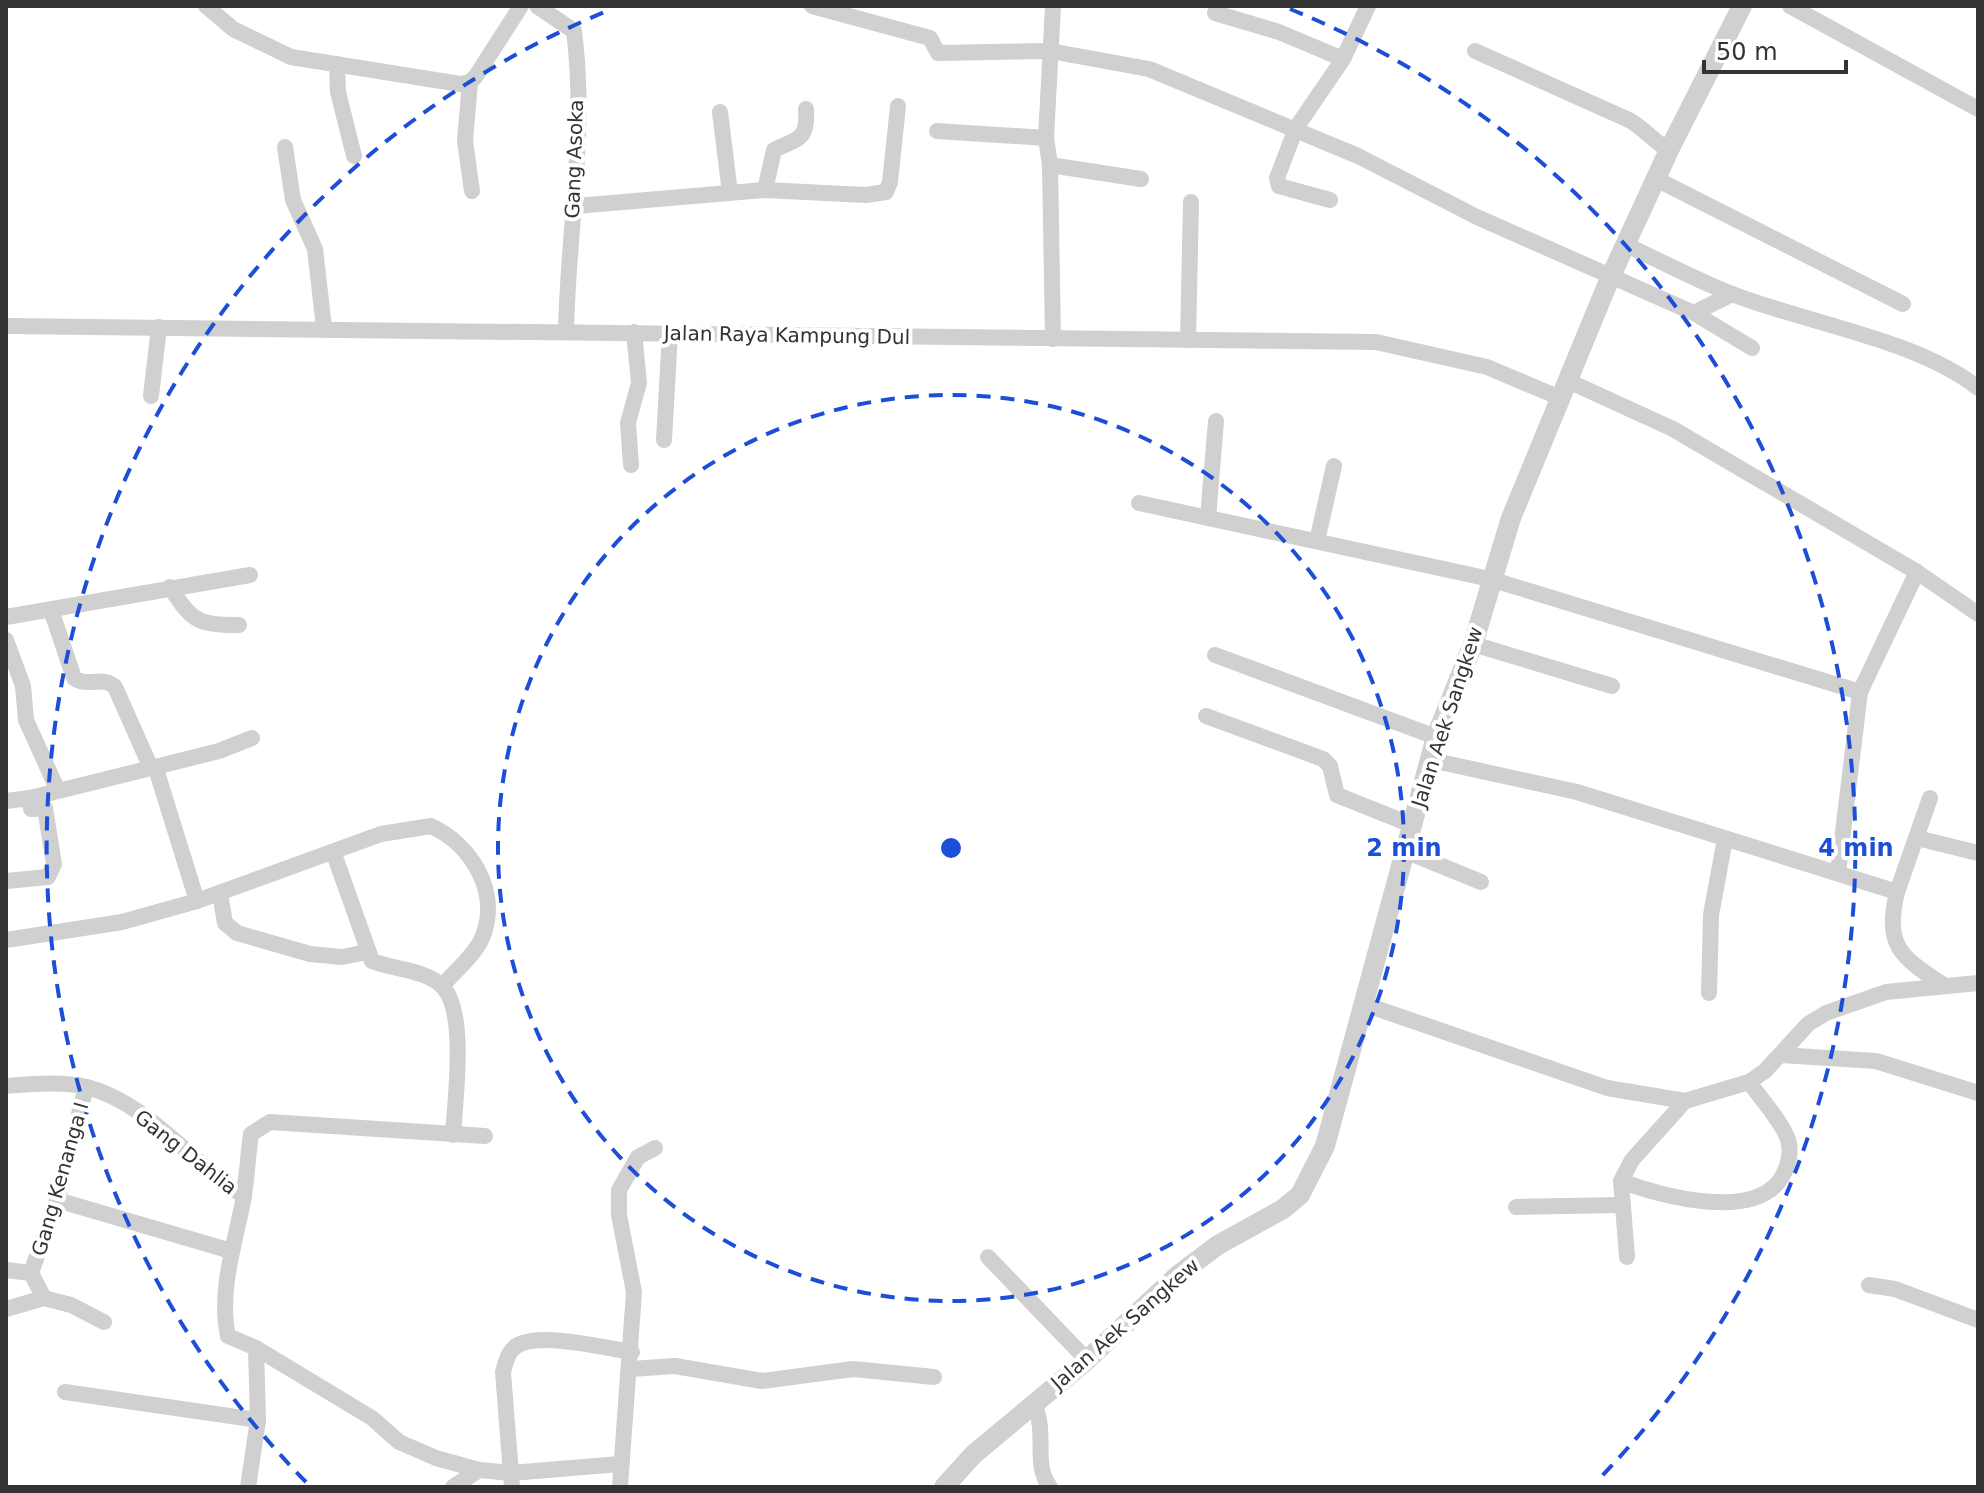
<svg xmlns="http://www.w3.org/2000/svg" width="1984" height="1493" viewBox="0 0 1984 1493" font-family="'DejaVu Sans',sans-serif">
  <rect width="100%" height="100%" fill="#fff"/>
  <g fill="none" stroke-linecap="round" stroke-linejoin="round">
    <g stroke="#d0d0d0" stroke-width="16">
      <polyline points="206,6 233,29 291,57 460,84 470,82 476,76 521,6"/>
      <path d="M 537,6 L 574,31 C 587,131 568,231 566,331"/>
      <polyline points="812,6 930,38 938,53 1050,51 1149,69 1358,156 1477,217 1694,313 1752,348"/>
      <polyline points="1053,6 1046,138 1050,165 1053,339"/>
      <polyline points="1790,6 1978,109"/>
      <polyline points="1215,13 1279,32 1343,59"/>
      <path d="M 1475,51 L 1629,120 C 1645,129 1653,141 1669,150"/>
      <polyline points="337,64 338,92 354,156"/>
      <polyline points="470,82 465,141 472,191"/>
      <polyline points="720,112 730,193"/>
      <polyline points="937,131 1046,138"/>
      <polyline points="285,147 293,200 315,249 324,327"/>
      <polyline points="1050,165 1141,179"/>
      <polyline points="1658,180 1903,304"/>
      <path d="M 765,190 L 774,150 C 798,138 808,141 806,109"/>
      <polyline points="1330,200 1279,186 1277,178 1296,128 1343,59 1368,6"/>
      <polyline points="576,206 765,190 866,195 886,192 890,182 898,106"/>
      <path d="M 1626,245 C 1661,261 1696,280 1732,294 C 1806,323 1916,339 1978,388"/>
      <polyline points="1694,313 1732,294"/>
      <polyline points="6,326 1376,342 1487,367 1558,397"/>
      <polyline points="1188,340 1191,202"/>
      <polyline points="1566,380 1673,429 1917,572 1978,614"/>
      <polyline points="151,396 159,327"/>
      <polyline points="664,440 670,333"/>
      <polyline points="631,465 628,423 639,383 634,332"/>
      <polyline points="1139,503 1490,579 1860,692"/>
      <polyline points="1208,518 1216,421"/>
      <polyline points="1317,541 1334,466"/>
      <path d="M 170,587 C 192,621 197,625 239,625"/>
      <path d="M 51,610 L 74,678 C 87,688 103,675 115,687 L 151,768 L 219,751 L 252,738"/>
      <polyline points="6,617 250,575"/>
      <polyline points="6,640 23,686 26,720 58,791"/>
      <polyline points="1473,644 1612,686"/>
      <polyline points="1215,655 1436,737"/>
      <polyline points="1206,716 1323,759 1330,766 1337,795 1412,825"/>
      <path d="M 1431,760 L 1577,792 L 1897,892 C 1885,945 1899,956 1942,984"/>
      <polyline points="156,769 197,901"/>
      <polyline points="6,801 30,798"/>
      <polyline points="1917,838 1978,853"/>
      <polyline points="1405,851 1481,882"/>
      <path d="M 334,854 L 372,961 C 392,969 427,970 443,987 C 467,1013 455,1100 453,1135"/>
      <polyline points="1838,873 1860,692 1917,572"/>
      <polyline points="6,881 48,877 54,864 45,808 31,809 30,798 151,768"/>
      <polyline points="1897,892 1930,798"/>
      <polyline points="220,893 225,923 237,933 310,954 342,957 367,952"/>
      <path d="M 6,940 L 122,922 L 197,901 L 381,834 L 431,826 C 472,845 501,893 482,938 C 475,955 454,972 442,986"/>
      <polyline points="1709,993 1711,915 1725,839"/>
      <polyline points="1364,1004 1607,1088 1685,1101 1749,1082 1765,1071 1808,1024 1826,1013 1886,992 1978,983"/>
      <polyline points="1781,1055 1876,1061 1978,1093"/>
      <path d="M 6,1086 C 31,1084 62,1081 87,1087 C 150,1104 190,1163 244,1196"/>
      <polyline points="86,1087 57,1200 31,1273 44,1298 71,1305 104,1322"/>
      <path d="M 485,1136 L 270,1122 L 251,1134 C 248,1155 247,1175 244,1196 C 236,1241 218,1290 228,1336 L 256,1348 L 372,1418 L 399,1442 L 436,1458 L 479,1470 L 511,1473 L 620,1464"/>
      <path d="M 1621,1181 C 1662,1197 1761,1223 1784,1173 C 1789,1163 1792,1147 1787,1137 C 1779,1118 1761,1099 1749,1082"/>
      <polyline points="57,1200 231,1251"/>
      <polyline points="1516,1207 1621,1205"/>
      <polyline points="988,1257 1087,1360"/>
      <polyline points="1627,1257 1621,1181 1632,1160 1685,1101"/>
      <polyline points="6,1270 31,1273"/>
      <polyline points="1869,1285 1895,1289 1978,1320"/>
      <polyline points="6,1309 44,1298"/>
      <polyline points="631,1369 675,1366 762,1381 853,1369 934,1377"/>
      <polyline points="65,1392 258,1420"/>
      <path d="M 1034,1403 C 1048,1435 1032,1464 1050,1487"/>
      <polyline points="248,1487 258,1420 256,1348"/>
      <polyline points="453,1487 479,1470"/>
      <path d="M 512,1487 L 503,1372 C 506,1362 508,1350 518,1345 C 543,1332 604,1348 632,1352"/>
      <polyline points="620,1487 634,1292 619,1215 619,1190 638,1157 655,1148"/>
    </g>
    <polyline stroke="#d0d0d0" stroke-width="20" points="944,1487 974,1454 1087,1360 1178,1275 1218,1245 1283,1209 1300,1195 1325,1146 1436,737 1473,644 1511,518 1610,278 1669,150 1742,6"/>
  </g>
  <g fill="none" stroke="#1d4ed8" stroke-width="4" stroke-dasharray="14 10">
    <circle cx="951" cy="848" r="453"/>
    <path d="M306 1482A905 905 0 0 1 612 9M1290 9A905 905 0 0 1 1596 1482"/>
  </g>
  <g text-anchor="middle" dominant-baseline="central" stroke-width="8" stroke-linejoin="round" paint-order="stroke">
    <g font-size="20" fill="#333" stroke="#fff">
      <text transform="translate(574 159) rotate(-88)">Gang Asoka</text>
      <text transform="translate(787 335) rotate(1)">Jalan Raya Kampung Dul</text>
      <text transform="translate(1447 717) rotate(-72)">Jalan Aek Sangkew</text>
      <text transform="translate(186 1152) rotate(38)">Gang Dahlia</text>
      <text transform="translate(60 1179) rotate(-74)">Gang Kenanga I</text>
      <text transform="translate(1125 1324) rotate(-41)">Jalan Aek Sangkew</text>
    </g>
  </g>
  <circle cx="951" cy="848" r="12" fill="#1d4ed8" stroke="#fff" stroke-width="4"/>
  <g font-size="24" text-anchor="middle" font-weight="bold" fill="#1d4ed8" stroke="#fff" stroke-width="8" stroke-linejoin="round" paint-order="stroke">
    <text x="1404" y="856">2 min</text>
    <text x="1856" y="856">4 min</text>
  </g>
  <rect width="1984" height="1493" fill="none" stroke="#333333" stroke-width="16"/>
  <path d="M1704 60v12h142v-12" fill="none" stroke="#333333" stroke-width="4"/>
  <text x="1716" y="60" font-size="24" fill="#333333" stroke="#ffffff" stroke-width="6" paint-order="stroke">50 m</text>
</svg>
